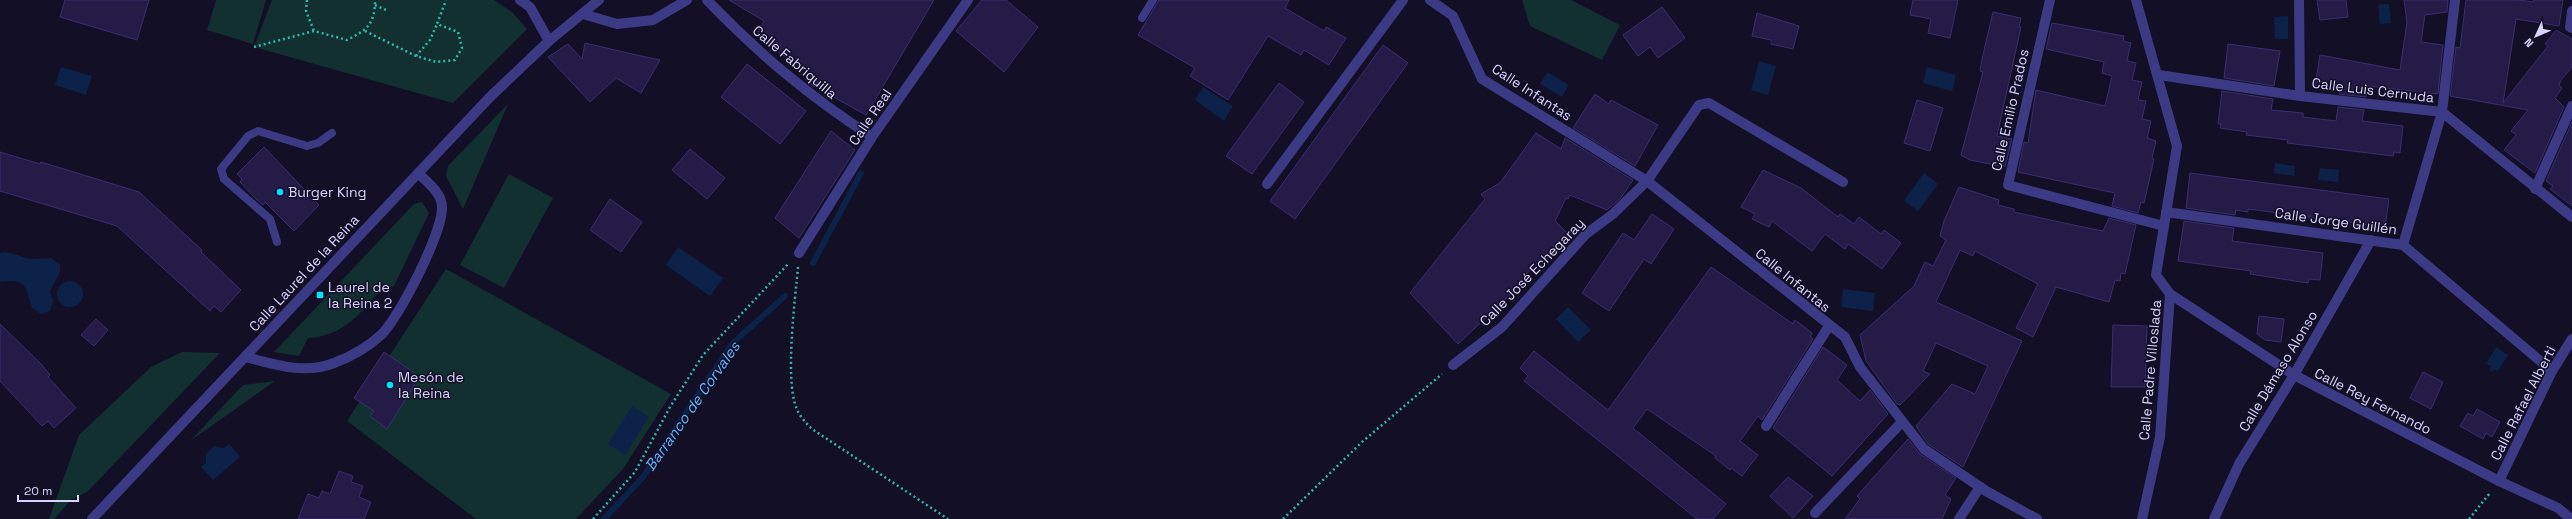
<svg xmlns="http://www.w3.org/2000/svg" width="2572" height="519" viewBox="0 0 2572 519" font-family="'Space Grotesk',sans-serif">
  <rect width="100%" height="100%" fill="#130f26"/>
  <g fill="#12302f">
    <polygon points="216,0 266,0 253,44 207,30"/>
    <polygon points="272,0 494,0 512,12 527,29 453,103 254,47"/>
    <polygon points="1522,0 1571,0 1620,25 1602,60 1530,26"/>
    <polygon points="508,104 463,209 446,176 448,166"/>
    <polygon points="509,174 553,198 504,288 460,265"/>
    <path d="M 422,202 L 429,213 L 394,286 C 376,291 374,299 361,312 C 346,328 329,337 308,338 L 299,356 L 274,352 L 414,204 Z"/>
    <polygon points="446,269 671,394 623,469 576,519 476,519 347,421"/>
    <polygon points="182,352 220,353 87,492 71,500 54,519 49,519 79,435 151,367"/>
    <polygon points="275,381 190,441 243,385"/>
  </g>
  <g fill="#0c2248">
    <polygon points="2389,4 2391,23 2380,24 2378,5"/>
    <polygon points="2288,16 2288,39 2275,39 2274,17"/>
    <polygon points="1759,61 1776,66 1768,95 1751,90"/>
    <polygon points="61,67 92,76 86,95 55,85"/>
    <polygon points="1927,67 1956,75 1952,91 1923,83"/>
    <polygon points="1547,72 1569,85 1562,97 1540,84"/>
    <polygon points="1203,87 1233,106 1224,121 1195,100"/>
    <polygon points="2275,163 2295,166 2294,176 2274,173"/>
    <polygon points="2320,168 2339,170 2338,182 2318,180"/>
    <polygon points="1924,173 1938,184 1918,211 1904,201"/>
    <polygon points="678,247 723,278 710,296 666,265"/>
    <path d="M 6,252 L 31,259 L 51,258 L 60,265 L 60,272 L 50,291 L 53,301 L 50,311 L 41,314 L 32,308 C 25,286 28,279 0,282 L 0,253 Z"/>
    <circle cx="70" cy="294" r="13"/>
    <polygon points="1843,289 1875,293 1873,311 1841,307"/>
    <polygon points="1568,307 1591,330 1578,342 1556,319"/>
    <polygon points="2496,347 2508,355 2498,371 2494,369 2492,372 2489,370 2491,366 2486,364"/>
    <polygon points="632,406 649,417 625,455 608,444"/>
    <polygon points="229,444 240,457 213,480 201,467 206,463 206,454 214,446 224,448"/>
  </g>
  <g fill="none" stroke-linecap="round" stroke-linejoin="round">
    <g stroke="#0c2248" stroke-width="6">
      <polyline points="813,263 861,173"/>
      <polyline points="604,519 643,477 732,344 785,296"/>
    </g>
  </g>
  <g fill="#241b47" stroke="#3b2d73">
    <polygon points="65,0 149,0 137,40 60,17"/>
    <polygon points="729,0 934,0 866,115 808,83 813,73 773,49 777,44 758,32 764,21"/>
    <polygon points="982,0 1006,0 1038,27 1004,72 956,31"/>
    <polygon points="1159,0 1289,0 1285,8 1324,31 1326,27 1346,38 1329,65 1304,50 1301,55 1268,36 1228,100 1190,76 1195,68 1138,35"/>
    <polygon points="1913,0 1958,0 1950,38 1928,33 1931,19 1910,15"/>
    <polygon points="2317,0 2346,0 2348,17 2320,20"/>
    <polygon points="2404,0 2448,0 2447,12 2425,15 2421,42 2443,45 2438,94 2368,86 2366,97 2339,94 2340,90 2315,86 2320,55 2400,70 2407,22"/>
    <polygon points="2466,0 2519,0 2533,2 2534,0 2563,0 2559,26 2516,19 2503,103 2548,46 2545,44 2556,30 2572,39 2572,67 2561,80 2559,85 2562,88 2555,98 2564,107 2535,173 2504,150 2516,135 2511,131 2528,110 2450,96 2456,47 2460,48"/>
    <polygon points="1662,7 1685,38 1658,58 1650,47 1638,56 1623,35"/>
    <polygon points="1993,12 2021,18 2019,27 2021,27 1997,136 2012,139 2005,167 1970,160 1961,155 1983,72 1980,71 1982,59"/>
    <polygon points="1757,13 1799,26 1793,49 1771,44 1771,40 1752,36"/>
    <polygon points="2052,23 2124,36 2123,41 2131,43 2127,61 2136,63 2132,80 2142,82 2138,100 2146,101 2142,119 2151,121 2147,138 2156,141 2152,158 2154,159 2144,203 2141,202 2138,213 2112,206 2115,193 2018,172 2024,142 2028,143 2036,90 2105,106 2112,76 2102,73 2104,62 2046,49"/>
    <polygon points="585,43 632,54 660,60 641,93 616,78 590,102 548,57 568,44 582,59"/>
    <polygon points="2228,44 2280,51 2274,86 2224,78"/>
    <polygon points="1383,45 1408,63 1295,219 1270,201"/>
    <polygon points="747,64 806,111 780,144 721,97"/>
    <polygon points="1279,83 1304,102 1252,174 1226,156"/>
    <polygon points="2222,91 2273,99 2271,110 2303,113 2303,117 2336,121 2338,107 2364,110 2362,121 2403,126 2400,153 2394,152 2393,156 2287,143 2288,140 2246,135 2247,132 2220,128 2221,124 2218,124"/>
    <polygon points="1595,94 1609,104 1611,100 1658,125 1635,166 1573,128"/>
    <polygon points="1917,100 1943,108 1930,151 1904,143"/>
    <polygon points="2572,122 2572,206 2550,189 2553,186 2546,181"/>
    <polygon points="831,131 855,150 799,238 775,218"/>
    <polygon points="1536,133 1561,149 1565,138 1633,180 1620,199 1607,210 1570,195 1568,199 1566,198 1555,221 1568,234 1525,275 1528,278 1458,344 1410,293 1485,199 1481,194 1500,183"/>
    <polygon points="264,147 319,205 294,231 265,202 263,205 255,198 240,182 242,179 237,174"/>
    <polygon points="690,149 725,178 707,199 672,170"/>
    <polygon points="0,152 40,164 41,162 139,192 202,250 201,252 241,290 221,312 214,306 210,311 117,226 0,191"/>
    <polygon points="1763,170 1801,188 1838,217 1840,214 1854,224 1859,217 1881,234 1884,230 1901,243 1882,269 1848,244 1845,249 1825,234 1812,251 1772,221 1769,227 1752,219 1755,214 1741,207"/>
    <polygon points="2190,173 2389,199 2385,227 2248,209 2248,212 2236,210 2235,215 2186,208"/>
    <polygon points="1959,187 1999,200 1998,205 2014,209 2014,212 2078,226 2103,231 2109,218 2136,225 2125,274 2121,273 2120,281 2115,280 2109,302 2056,287 2033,337 2016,328 2038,284 1975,251 1973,256 1960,250 1936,302 2022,341 1963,467 1928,444 1916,426 1952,384 1975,394 1988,366 1936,343 1923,371 1930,374 1900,405 1897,404 1866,361 1860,335 1914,286 1925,262 1933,266 1946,240 1940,236 1944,221"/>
    <polygon points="610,199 642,222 621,252 590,230"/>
    <polygon points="1652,214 1674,229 1651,264 1644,259 1609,311 1582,293 1623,233 1634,240"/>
    <polygon points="2184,221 2234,228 2232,241 2323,253 2320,280 2309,279 2308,283 2250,274 2251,271 2178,261"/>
    <polygon points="1711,267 1793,324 1795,320 1812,333 1810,337 1813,339 1762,420 1758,416 1740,441 1758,455 1742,476 1731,468 1730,470 1715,458 1716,456 1647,409 1633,428 1726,504 1713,519 1697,519 1524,381 1528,376 1520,368 1534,351 1608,410"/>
    <polygon points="2259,316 2284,319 2281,342 2265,340 2257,334"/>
    <polygon points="96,319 108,330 94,346 81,335"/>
    <polygon points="0,324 41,364 50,375 48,377 76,408 54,428 48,421 42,426 0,381"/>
    <polygon points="2113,325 2147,326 2145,387 2111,387"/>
    <polygon points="1823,347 1847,365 1837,380 1860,401 1870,390 1888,414 1832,476 1773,428"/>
    <polygon points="384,352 416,374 414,376 418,379 387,429 370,416 374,411 354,398"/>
    <polygon points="2423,372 2443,382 2431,409 2410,398"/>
    <polygon points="2477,409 2500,422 2492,437 2486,433 2483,439 2460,426 2468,413 2473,416"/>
    <polygon points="1908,439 1920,454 1956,478 1945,495 1951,499 1942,519 1845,519 1860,499 1857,496"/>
    <polygon points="339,471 353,476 351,482 363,486 359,497 371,502 364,519 298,519 308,494 319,498 322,491 330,494"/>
    <polygon points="1788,477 1813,496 1793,518 1770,496"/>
  </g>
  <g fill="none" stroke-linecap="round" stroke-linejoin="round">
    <g stroke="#2fb8b0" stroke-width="2.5" stroke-dasharray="2 3" stroke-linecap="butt">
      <polyline points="307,0 306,11 314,31"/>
      <polyline points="375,5 386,10"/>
      <polyline points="365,31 416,56 436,62 455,60 462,48 458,32 437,24 446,0"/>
      <path d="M 254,47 L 314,31 L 347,40 C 367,30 375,24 375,0"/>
      <polyline points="416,56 430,40 437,24"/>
      <path d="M 798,267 C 795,300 785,378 796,407 C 799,416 806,423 812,429 L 948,519"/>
      <polyline points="593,519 635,472 670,407 703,355 789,263"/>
      <polyline points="1283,519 1362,442 1442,374"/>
      <polyline points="2469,519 2490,493"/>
    </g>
    <g stroke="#3d3a85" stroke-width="8">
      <polyline points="1142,18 1153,0"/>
      <polyline points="277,242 270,219 224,179 221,169 248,136 258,131 307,146 318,143 332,133"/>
    </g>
    <g stroke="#3d3a85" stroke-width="10">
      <path d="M 707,0 C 759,54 809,96 872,137"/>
      <polyline points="2050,0 2008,185 2164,226"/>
      <polyline points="2299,0 2300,96"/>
      <polyline points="2572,11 2570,27 2572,28"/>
      <polyline points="583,14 617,24 653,20 687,0"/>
      <polyline points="2159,75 2300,96 2442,112 2572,217"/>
      <polyline points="1267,184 1403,0"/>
      <polyline points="2535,189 2572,106"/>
      <polyline points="2166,212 2403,245 2552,371"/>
      <polyline points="2403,245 2442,112 2455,0"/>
      <polyline points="799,253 872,137 968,0"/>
      <path d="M 245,357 C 274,364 304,375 334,363 C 350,357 368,347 381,335 C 399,318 443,232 442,207 C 442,193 427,182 418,173"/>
      <polyline points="1453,365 1502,327 1586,234 1613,214 1647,181 1699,105 1709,103 1843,182"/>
      <polyline points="1766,426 1829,326"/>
      <polyline points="1815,513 1901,423"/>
      <polyline points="1959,519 1980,487"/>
      <polyline points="2214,519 2239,464 2294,375 2371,240"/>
    </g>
    <g stroke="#3d3a85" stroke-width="10">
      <polyline points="520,0 530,7 549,41"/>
      <polyline points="1430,0 1453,16 1482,79 1647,181 1845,337 1860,367 1924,449 1986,491 2037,519"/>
      <polyline points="2136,0 2177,146 2156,275 2170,294 2294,375 2499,481 2558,508 2571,519"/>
      <polyline points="2499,481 2552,371 2572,339"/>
      <polyline points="92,519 490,97 549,41 599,0"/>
      <polyline points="2142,519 2160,437 2170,294"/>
    </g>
  </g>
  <g fill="#00e5ff" stroke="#130f26" stroke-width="1.5">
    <circle cx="280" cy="192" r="4"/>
    <rect x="316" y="291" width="8" height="8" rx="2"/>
    <circle cx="390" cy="385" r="4"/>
  </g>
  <g text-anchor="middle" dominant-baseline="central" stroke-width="3" stroke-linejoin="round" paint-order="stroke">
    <g font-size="14" fill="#d9d4ff" stroke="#130f26">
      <text transform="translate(795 62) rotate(40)">Calle Fabriquilla</text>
      <text transform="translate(2373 90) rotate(7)">Calle Luis Cernuda</text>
      <text transform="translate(1532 92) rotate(33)">Calle Infantas</text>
      <text transform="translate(2010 110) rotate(-77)">Calle Emilio Prados</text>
      <text transform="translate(870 117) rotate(-56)">Calle Real</text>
      <text transform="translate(2336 221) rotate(8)">Calle Jorge Guillén</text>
      <text transform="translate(1532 272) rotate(-46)">Calle José Echegaray</text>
      <text transform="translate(304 273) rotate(-47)">Calle Laurel de la Reina</text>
      <text transform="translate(1793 280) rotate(39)">Calle Infantas</text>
      <text transform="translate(2150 370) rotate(-85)">Calle Padre Villoslada</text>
      <text transform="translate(2278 371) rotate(-59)">Calle Dámaso Alonso</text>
      <text transform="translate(2373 401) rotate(27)">Calle Rey Fernando</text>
      <text transform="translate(2523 403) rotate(-63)">Calle Rafael Alberti</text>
    </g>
    <g font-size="14" fill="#d9d4ff" stroke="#130f26" text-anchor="start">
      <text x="288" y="192">Burger King</text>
      <text x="328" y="287">Laurel de<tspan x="328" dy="16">la Reina 2</tspan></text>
      <text x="398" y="377">Mesón de<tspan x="398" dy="16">la Reina</tspan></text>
    </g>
    <g font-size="15" font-style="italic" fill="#62b6ff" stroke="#130f26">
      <text transform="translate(692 406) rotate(-55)">Barranco de Corvales</text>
    </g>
  </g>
  <g transform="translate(2536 36) rotate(226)" stroke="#130f26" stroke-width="3" paint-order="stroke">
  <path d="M0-3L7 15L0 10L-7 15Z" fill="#d9d4ff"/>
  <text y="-6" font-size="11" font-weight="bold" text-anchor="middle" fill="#d9d4ff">N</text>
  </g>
  <path d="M18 495v6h60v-6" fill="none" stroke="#d9d4ff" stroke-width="2"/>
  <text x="24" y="495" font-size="12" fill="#d9d4ff" stroke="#130f26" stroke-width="3" paint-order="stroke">20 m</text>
</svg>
